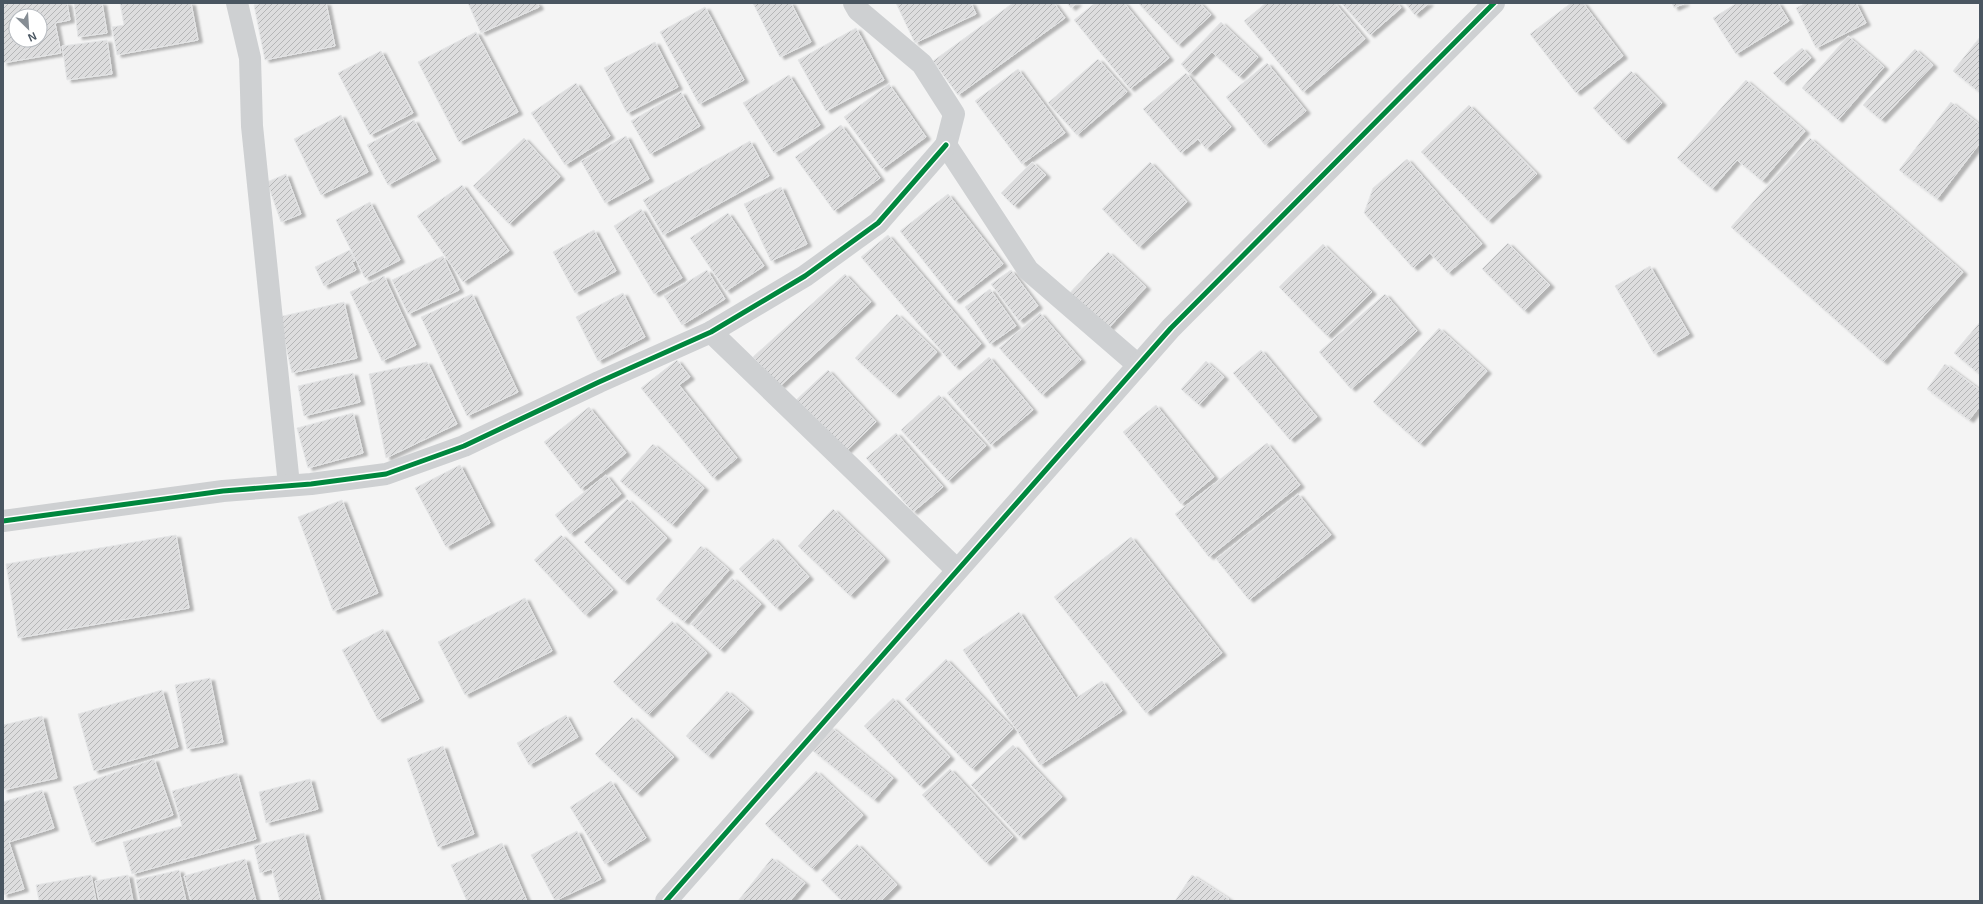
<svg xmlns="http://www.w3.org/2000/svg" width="1983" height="904" viewBox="0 0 1983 904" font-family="Helvetica,sans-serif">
  <defs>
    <pattern id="building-hatch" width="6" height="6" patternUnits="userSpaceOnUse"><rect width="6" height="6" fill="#ddddde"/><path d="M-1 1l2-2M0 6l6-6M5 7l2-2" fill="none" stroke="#b5b6b7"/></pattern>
    <filter id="shadow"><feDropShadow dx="4.5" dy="2.5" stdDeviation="1" flood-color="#0004"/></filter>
  </defs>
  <rect width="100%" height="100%" fill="#f4f4f4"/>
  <g fill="url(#building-hatch)" stroke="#e5e6e7" fill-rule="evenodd" filter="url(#shadow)">
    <path d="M 3,3 L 67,3 L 70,20 L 55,23 L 61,53 L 3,63 ZM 16,16 L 40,16 L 40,40 L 16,40 Z"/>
    <polygon points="74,3 102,3 107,33 78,37"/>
    <polygon points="120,3 191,3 198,40 117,55 112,27 124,25"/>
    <polygon points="263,3 326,3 335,46 265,60 254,5"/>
    <polygon points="468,3 537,3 539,7 481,33"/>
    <polygon points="753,3 791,3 811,42 780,57"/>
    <polygon points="896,3 971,3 976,14 915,43"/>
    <polygon points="1013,3 1054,3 1065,18 958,95 933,61"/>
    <polygon points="1067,3 1077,3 1071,8"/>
    <polygon points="1095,3 1124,3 1169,58 1130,89 1074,20"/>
    <polygon points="1138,3 1200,3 1211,15 1178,45"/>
    <polygon points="1266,3 1335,3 1365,39 1303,92 1244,21"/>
    <polygon points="1341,3 1397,3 1401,8 1370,35"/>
    <polygon points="1405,3 1429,3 1415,15"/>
    <polygon points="1571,3 1583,3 1623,56 1576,93 1530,34"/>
    <polygon points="1672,3 1685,3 1674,8"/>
    <polygon points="1737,3 1778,3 1789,21 1736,54 1713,18"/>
    <polygon points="1806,3 1856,3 1866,23 1816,48 1796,8"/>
    <polygon points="705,7 744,80 699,104 660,32"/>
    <polygon points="1221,22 1258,57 1239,77 1212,52 1190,74 1181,64"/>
    <polygon points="856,28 884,80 826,111 798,60"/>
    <polygon points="476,32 518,112 459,142 418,62"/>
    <polygon points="1848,36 1884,67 1838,120 1802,88"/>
    <polygon points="1980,37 1980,93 1953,71"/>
    <polygon points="107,40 112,74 67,80 62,46"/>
    <polygon points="655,42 678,87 627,113 604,68"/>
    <polygon points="1802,48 1811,58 1783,83 1773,73"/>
    <polygon points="1915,49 1933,65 1881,120 1863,105"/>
    <polygon points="381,51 413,113 370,135 338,73"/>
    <polygon points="1098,59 1127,92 1077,135 1048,103"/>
    <polygon points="1267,63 1306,111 1265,145 1226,97"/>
    <polygon points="1018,69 1065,133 1022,164 975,101"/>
    <polygon points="1631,71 1662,103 1624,141 1593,108"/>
    <polygon points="1186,73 1231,127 1206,149 1198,139 1181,153 1143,109"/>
    <polygon points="789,75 820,125 774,153 743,103"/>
    <polygon points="1746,80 1805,131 1762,181 1737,160 1712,189 1677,158"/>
    <polygon points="576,83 610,136 565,165 531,113"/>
    <polygon points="889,84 926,137 882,169 844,117"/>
    <polygon points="681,92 700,126 650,154 631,121"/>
    <polygon points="1951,102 1980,125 1980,143 1937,199 1899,170"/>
    <polygon points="1469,105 1537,174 1488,221 1421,152"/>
    <polygon points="341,115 368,172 321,195 294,139"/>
    <polygon points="414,120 436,159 388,185 367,145"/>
    <polygon points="841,125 880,178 834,211 795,157"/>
    <polygon points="626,136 649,179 605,203 581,161"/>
    <polygon points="524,138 560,177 509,224 473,186"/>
    <polygon points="1810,138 1963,272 1883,362 1731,227"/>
    <polygon points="750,141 769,176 663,235 643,200"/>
    <polygon points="1407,159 1482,244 1448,273 1430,253 1413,268 1364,213 1373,188"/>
    <polygon points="1032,162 1046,175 1014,206 1001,193"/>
    <polygon points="1150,162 1187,202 1139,247 1102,209"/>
    <polygon points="286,174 301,214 281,222 267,182"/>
    <polygon points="462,185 509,251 463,282 417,216"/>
    <polygon points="781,187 807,244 771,261 744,204"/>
    <polygon points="948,194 1003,264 955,301 900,231"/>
    <polygon points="370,202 400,260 365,278 336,220"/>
    <polygon points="641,209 682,278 654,294 614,226"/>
    <polygon points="728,213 764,266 726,291 690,238"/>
    <polygon points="594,230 616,271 575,293 553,252"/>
    <polygon points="888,235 981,344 955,367 861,257"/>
    <polygon points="1508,243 1550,285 1524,311 1482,269"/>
    <polygon points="1323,244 1372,292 1327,336 1279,287"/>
    <polygon points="350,250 355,261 352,262 356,270 324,286 315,267"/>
    <polygon points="1108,252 1146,287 1105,332 1066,297"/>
    <polygon points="443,256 459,290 408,314 392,280"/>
    <polygon points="1650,266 1689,334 1654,354 1615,286"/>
    <polygon points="707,270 725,299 682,325 664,296"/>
    <polygon points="1011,270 1038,306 1019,321 991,284"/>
    <polygon points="845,274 871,302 780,386 753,357"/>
    <polygon points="384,276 416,345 382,361 350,292"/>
    <polygon points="990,289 1016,326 990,344 965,307"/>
    <polygon points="623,293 645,337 598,361 576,317"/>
    <polygon points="472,294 518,392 467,416 421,317"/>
    <polygon points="1385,294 1417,331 1351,389 1319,352"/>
    <polygon points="344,302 357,358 292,373 279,317"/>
    <polygon points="1040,313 1081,360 1042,395 999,348"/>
    <polygon points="897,314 937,352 895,395 855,358"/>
    <polygon points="1980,322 1980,375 1954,353"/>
    <polygon points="1439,328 1487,371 1420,444 1373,402"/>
    <polygon points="1261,350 1317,417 1290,440 1233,373"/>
    <polygon points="989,357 1033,410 991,445 947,393"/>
    <polygon points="677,360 690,377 679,385 737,458 713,478 641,388"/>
    <polygon points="1206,361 1224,377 1199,405 1181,389"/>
    <polygon points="427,362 457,424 386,458 369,374"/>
    <polygon points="1945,364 1980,390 1980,406 1969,420 1927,389"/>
    <polygon points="828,370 876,422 843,454 794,402"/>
    <polygon points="353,373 360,402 304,416 298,386"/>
    <polygon points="939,395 986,446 948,481 901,430"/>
    <polygon points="1156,405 1214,477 1181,504 1123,432"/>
    <polygon points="589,407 626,453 581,489 544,442"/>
    <polygon points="353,413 363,453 308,468 297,428"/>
    <polygon points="896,433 943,487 913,512 866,458"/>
    <polygon points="1267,443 1300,485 1209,557 1175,514"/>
    <polygon points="653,444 704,488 672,525 620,481"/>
    <polygon points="460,465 490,523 446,547 415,488"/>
    <polygon points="606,475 621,494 570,534 555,515"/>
    <polygon points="1298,494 1331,535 1249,600 1216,559"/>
    <polygon points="627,499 667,538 624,582 584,542"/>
    <polygon points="342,500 378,593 333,611 298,517"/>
    <polygon points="833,509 885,559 850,596 798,546"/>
    <polygon points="176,535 189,608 18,638 6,564"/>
    <polygon points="561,535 613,590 585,615 534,560"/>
    <polygon points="1131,537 1222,653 1146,713 1054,597"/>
    <polygon points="773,538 809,577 776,608 739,569"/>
    <polygon points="701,546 729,570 684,622 656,599"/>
    <polygon points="732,578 761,604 720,650 691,624"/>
    <polygon points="525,598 552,651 465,695 438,642"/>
    <polygon points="1019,612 1076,698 1102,681 1122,711 1040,765 963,650"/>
    <polygon points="672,621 707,653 648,715 613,682"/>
    <polygon points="383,629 419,699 378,720 342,650"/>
    <polygon points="946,659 1013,729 972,769 905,699"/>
    <polygon points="210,678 223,742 187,749 175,685"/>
    <polygon points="162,690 178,747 94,771 78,714"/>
    <polygon points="727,691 749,710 708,756 686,736"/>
    <polygon points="893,698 950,757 920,786 864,726"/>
    <polygon points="566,715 578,737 529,765 517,743"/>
    <polygon points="42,716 57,778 3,790 3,725"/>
    <polygon points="632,717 674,757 637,794 595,754"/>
    <polygon points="831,727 893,778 874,800 812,750"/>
    <polygon points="1013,745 1062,797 1020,837 971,785"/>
    <polygon points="443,746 474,834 438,847 407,759"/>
    <polygon points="154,759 173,815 92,843 73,787"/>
    <polygon points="950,769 1013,837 986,863 922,795"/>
    <polygon points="816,771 863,815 812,869 765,824"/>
    <polygon points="237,773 256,839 132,874 123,842 182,826 172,791"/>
    <polygon points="310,779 318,809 266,823 259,792"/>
    <polygon points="611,781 646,838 605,864 570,807"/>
    <polygon points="42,790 54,828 9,842 24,889 3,895 3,802"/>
    <polygon points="577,831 601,879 555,901 531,855"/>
    <polygon points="304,833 321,901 280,901 272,869 260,873 254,846"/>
    <polygon points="502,843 527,901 467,901 451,865"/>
    <polygon points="857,844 897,885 881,901 842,901 821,880"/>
    <polygon points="772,858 805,883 790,901 738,901"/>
    <polygon points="245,859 256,901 191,901 184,876"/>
    <polygon points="179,870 186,901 140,901 136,880"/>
    <polygon points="91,875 96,901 39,901 36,885"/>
    <polygon points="128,875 133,901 99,901 95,881"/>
    <polygon points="1192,875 1229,899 1227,901 1175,901"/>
  </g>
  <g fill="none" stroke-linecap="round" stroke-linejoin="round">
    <g stroke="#ced0d2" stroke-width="22">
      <polyline points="237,3 250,58 252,126 289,485"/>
      <polyline points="854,3 858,10 922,64 954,114 946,145 1028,270 1138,365"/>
      <polyline points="711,332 957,570"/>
      <polyline points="3,521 223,491 311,484 386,474 464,446 599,382 711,332 805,276 878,223 946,145"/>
      <polyline points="666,901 1171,328 1494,3"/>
    </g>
    <g stroke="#fff" stroke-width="8">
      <g id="cycleway">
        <polyline points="3,521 223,491 311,484 386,474 464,446 599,382 711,332 805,276 878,223 946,145"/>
        <polyline points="666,901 1171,328 1494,3"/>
      </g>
    </g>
    <use href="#cycleway" stroke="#00873e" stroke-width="5"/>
  </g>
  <rect width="1983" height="904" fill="none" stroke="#4a5661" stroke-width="8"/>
  <g transform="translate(28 28) rotate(155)"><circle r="19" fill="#ffffff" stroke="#b7bbc0"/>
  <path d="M0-3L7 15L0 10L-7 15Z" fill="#868d94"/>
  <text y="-6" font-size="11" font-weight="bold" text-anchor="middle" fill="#4a5661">N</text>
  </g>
</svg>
